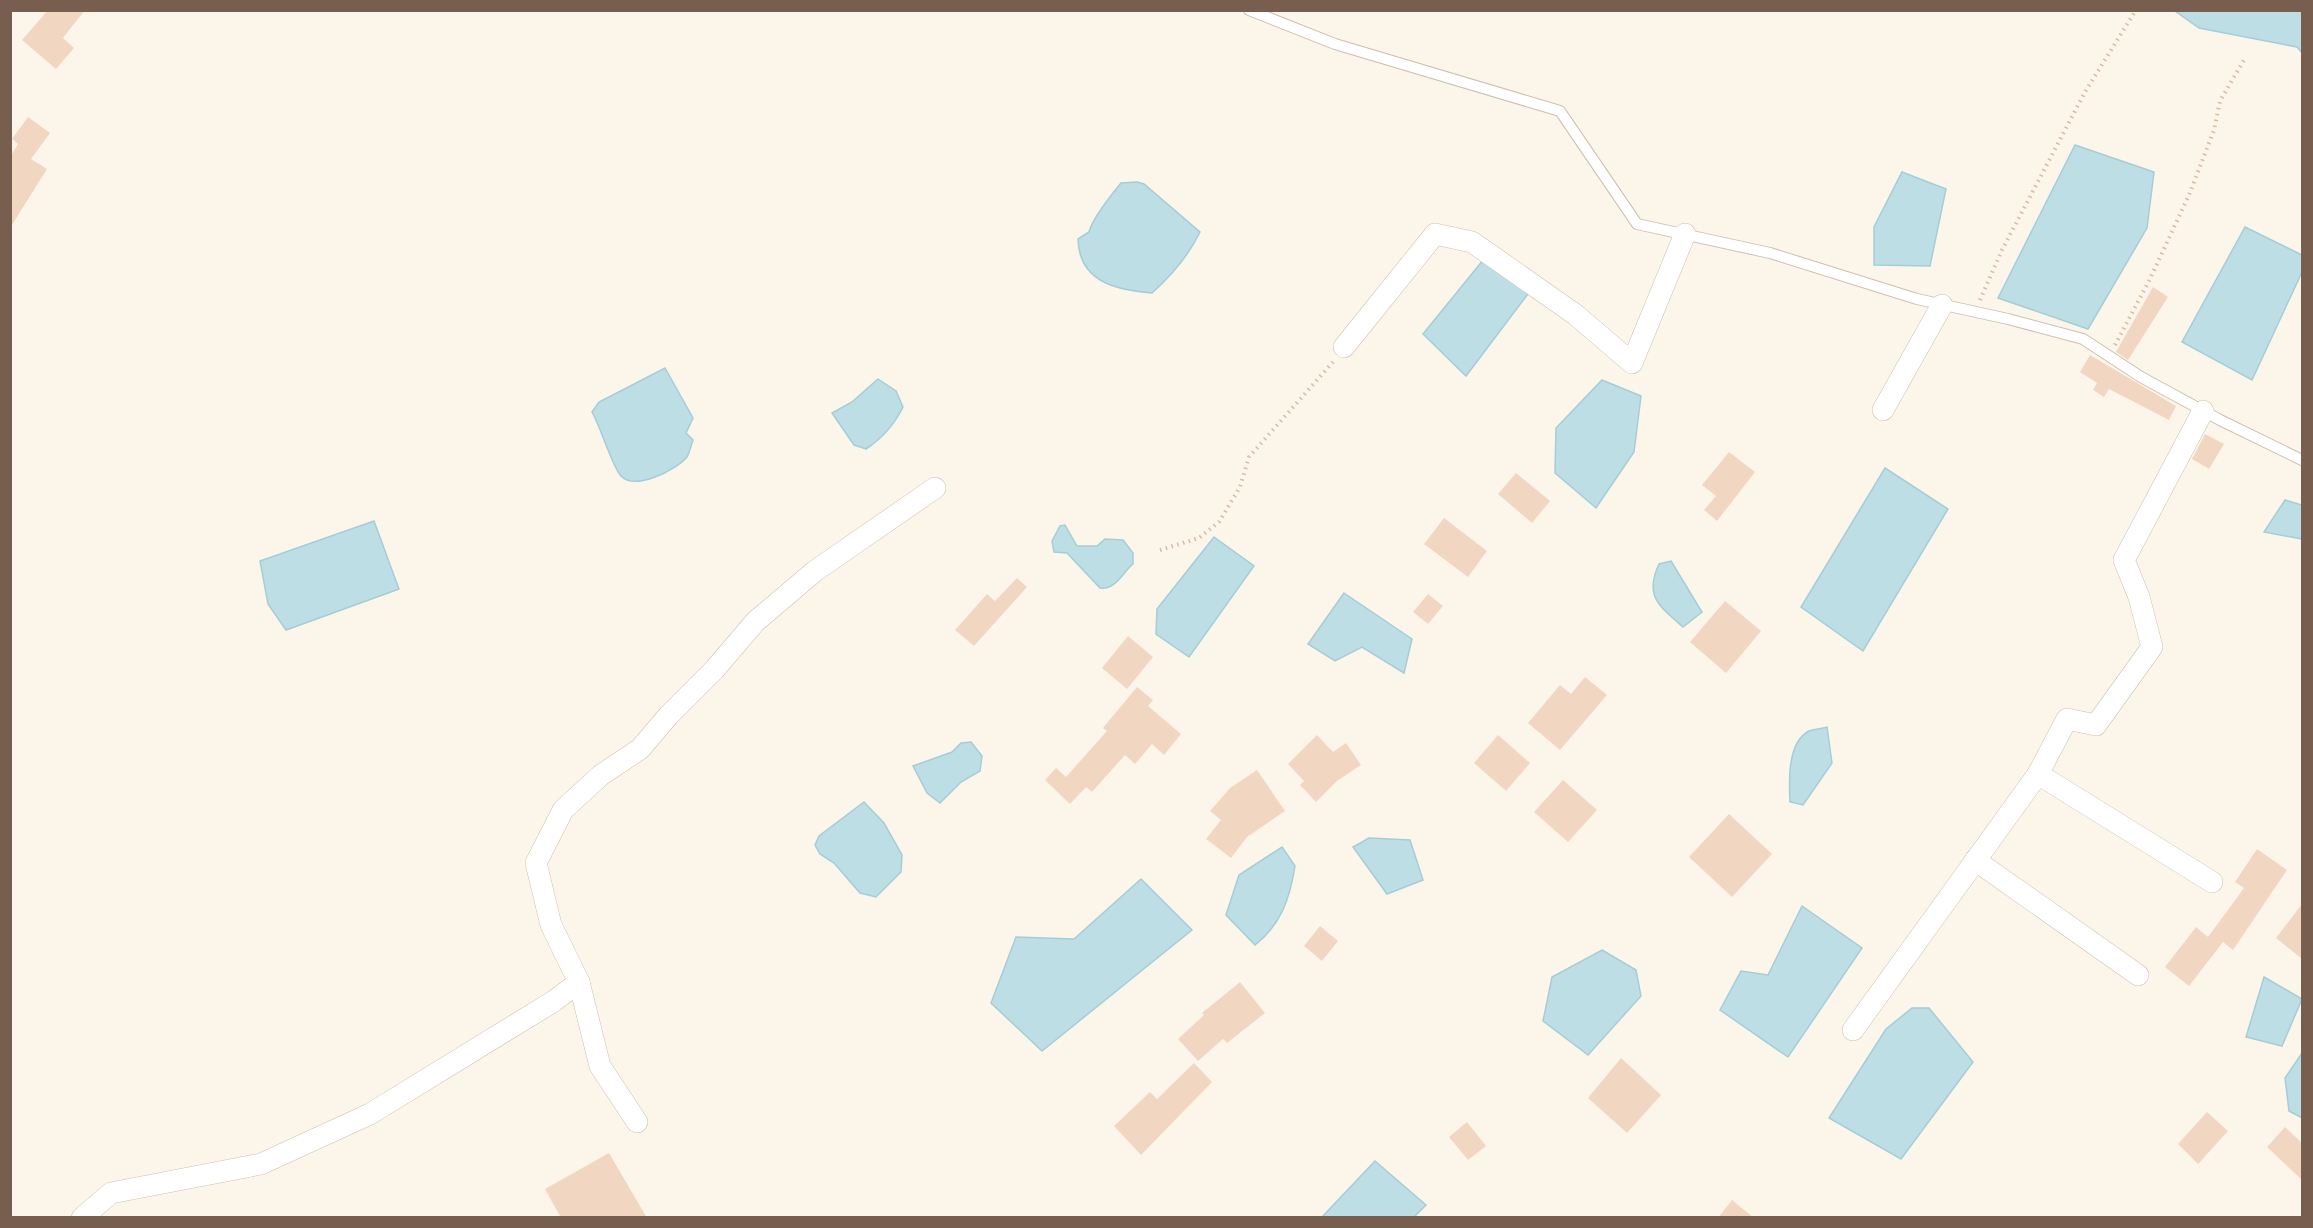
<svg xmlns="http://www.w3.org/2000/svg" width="2313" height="1228" viewBox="0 0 2313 1228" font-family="'Nunito Sans',sans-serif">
  <rect width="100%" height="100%" fill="#fcf6ea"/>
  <g fill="#bedee6" stroke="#a5cdd7" stroke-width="1.5">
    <polygon points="2175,11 2302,11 2302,53 2297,47 2199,28"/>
    <polygon points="2075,145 2154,172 2147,228 2088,329 1998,298"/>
    <polygon points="1902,172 1946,189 1930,266 1874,265 1874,227"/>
    <path d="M 1137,182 L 1144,184 L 1200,232 C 1188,257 1172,275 1152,293 C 1116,290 1079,282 1078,239 L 1089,232 C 1092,219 1112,194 1121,183 Z"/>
    <polygon points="2245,227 2302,255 2302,272 2252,380 2182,342"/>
    <polygon points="1488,254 1534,286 1466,376 1423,334"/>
    <path d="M 665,368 L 693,418 L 686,433 L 693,440 C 691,445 690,452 687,457 C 676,470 635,491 621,476 C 613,468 600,426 592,412 L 599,402 Z"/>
    <path d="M 878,379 L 896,391 L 903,407 C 894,425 883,438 866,449 L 854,445 L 832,413 L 852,402 Z"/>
    <polygon points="1602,380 1641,396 1634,452 1596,508 1555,473 1556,428"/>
    <polygon points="1885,468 1948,509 1863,651 1801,607"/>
    <polygon points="2285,500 2302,505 2302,539 2264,532"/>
    <polygon points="374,521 399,589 286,630 268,604 260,561"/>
    <path d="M 1065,525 L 1077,546 L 1097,546 L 1105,539 L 1123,540 L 1133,553 L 1133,564 C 1122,573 1116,590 1100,588 L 1067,553 L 1054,552 L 1052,541 L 1060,526 Z"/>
    <polygon points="1214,537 1254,566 1189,657 1156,634 1157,609"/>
    <path d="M 1671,561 L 1702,612 L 1683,627 C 1659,606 1644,596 1659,564 Z"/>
    <polygon points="1344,593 1412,639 1404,673 1362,647 1335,661 1308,644"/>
    <path d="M 1827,727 L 1832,763 L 1803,805 L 1790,802 C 1789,782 1787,742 1809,731 C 1814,729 1822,729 1827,727 Z"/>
    <polygon points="971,742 982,756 980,771 961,782 940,803 927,793 913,766 952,752 961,743"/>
    <polygon points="864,802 884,823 902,855 901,872 876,897 860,893 834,863 820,854 815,845 819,836"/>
    <polygon points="1369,838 1410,840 1423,880 1387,894 1353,847"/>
    <path d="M 1282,847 L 1295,866 C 1290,898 1281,925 1255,945 L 1226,915 L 1239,875 Z"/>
    <polygon points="1141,879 1192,930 1042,1051 991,1003 1016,937 1074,939"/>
    <polygon points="1802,906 1862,948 1788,1057 1720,1010 1741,971 1768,975"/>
    <polygon points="1602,950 1636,970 1641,996 1588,1055 1543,1021 1552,977"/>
    <polygon points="2264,977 2302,999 2282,1046 2246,1037"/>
    <polygon points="1912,1008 1929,1008 1973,1062 1901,1159 1829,1118 1886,1029"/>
    <polygon points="2302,1053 2302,1118 2289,1111 2285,1078"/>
    <polygon points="1375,1161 1426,1205 1414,1217 1322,1217"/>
  </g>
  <g fill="#f1d7c2">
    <polygon points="48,10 85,10 63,38 74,48 56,69 22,40"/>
    <polygon points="28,117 50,133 31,159 47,169 10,228 10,157 18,144 12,139"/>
    <polygon points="2153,287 2168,297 2128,360 2116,352"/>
    <polygon points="2090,355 2176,406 2169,420 2109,389 2104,397 2093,390 2097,383 2080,372"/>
    <polygon points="2205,434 2224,444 2209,469 2192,459"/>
    <polygon points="1729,452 1755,472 1717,521 1704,510 1716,496 1702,485"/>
    <polygon points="1516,473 1550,501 1532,523 1498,494"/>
    <polygon points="1444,518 1487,551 1468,577 1424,544"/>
    <polygon points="1017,578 1027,587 974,646 955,630 987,594 995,601"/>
    <polygon points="1428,594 1443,606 1428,624 1413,612"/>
    <polygon points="1725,601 1761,631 1726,673 1690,642"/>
    <polygon points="1128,636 1153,657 1127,689 1102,668"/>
    <polygon points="1585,677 1607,695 1560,750 1528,723 1560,685 1571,694"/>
    <polygon points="1137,687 1153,700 1148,706 1181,734 1164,755 1152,744 1135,764 1125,755 1092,792 1086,787 1070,804 1045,780 1056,768 1066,777 1107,731 1103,728"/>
    <polygon points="1317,735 1333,752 1346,743 1361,765 1337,781 1316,802 1300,785 1304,781 1288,764"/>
    <polygon points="1498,735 1530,763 1506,791 1474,763"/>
    <polygon points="1257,770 1285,811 1247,837 1231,858 1206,839 1221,820 1210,811 1230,788"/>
    <polygon points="1563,780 1597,810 1568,842 1534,812"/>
    <polygon points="1729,814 1772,854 1732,897 1689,857"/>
    <polygon points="2257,849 2287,870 2233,950 2223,942 2189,986 2165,967 2196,927 2208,937 2244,888 2235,882"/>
    <polygon points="2302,904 2302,959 2276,938"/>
    <polygon points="1320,926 1338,941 1322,961 1304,946"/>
    <polygon points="1240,982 1265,1013 1227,1043 1223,1039 1198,1061 1178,1039 1204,1015 1202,1013"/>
    <polygon points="1621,1058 1661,1095 1627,1133 1588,1098"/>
    <polygon points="1194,1063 1212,1082 1141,1155 1114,1126 1150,1092 1157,1099"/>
    <polygon points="2207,1112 2228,1131 2198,1164 2178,1144"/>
    <polygon points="1467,1122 1486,1146 1468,1160 1449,1137"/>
    <polygon points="2285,1127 2302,1143 2302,1180 2267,1147"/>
    <polygon points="609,1153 647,1218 561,1218 545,1189"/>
    <polygon points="1732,1200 1754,1218 1718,1218"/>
  </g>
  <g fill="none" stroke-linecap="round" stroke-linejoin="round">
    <g stroke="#cebfb0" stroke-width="12">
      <polyline id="lane" points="1249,10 1335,44 1560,111 1637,224 1770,253 1917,299 2008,319 2083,339 2141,377 2220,420 2302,460"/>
    </g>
    <g stroke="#cebfb0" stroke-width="22">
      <g id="street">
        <polyline points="1344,347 1435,234 1472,242 1576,315 1632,363 1685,234"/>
        <polyline points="1883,410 1942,305"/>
        <polyline points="2203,411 2124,560 2139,597 2152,647 2096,725 2067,719 2038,774 2212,882"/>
        <polyline points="1975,860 2138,975"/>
        <polyline points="1853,1030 2038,774"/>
        <polyline points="637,1122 600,1066 579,982 551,925 536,863 563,810 601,775 640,749 669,715 714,670 756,621 815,571 935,488"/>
        <polyline points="82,1218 111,1193 261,1164 370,1114 554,1001 579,982"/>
      </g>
    </g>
    <g stroke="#d6bba5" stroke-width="4" stroke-dasharray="1.5 4.5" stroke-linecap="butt">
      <polyline points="1980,300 2002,250 2085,92 2136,10"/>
      <polyline points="2115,345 2149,281 2189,195 2214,130 2220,101 2244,60"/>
      <polyline points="1160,550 1199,538 1219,522 1240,487 1249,457 1333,362"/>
    </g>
    <use href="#lane" stroke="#fff" stroke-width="10"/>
    <use href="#street" stroke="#fff" stroke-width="21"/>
  </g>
  <rect width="2313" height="1228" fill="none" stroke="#775e4e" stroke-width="24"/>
</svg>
